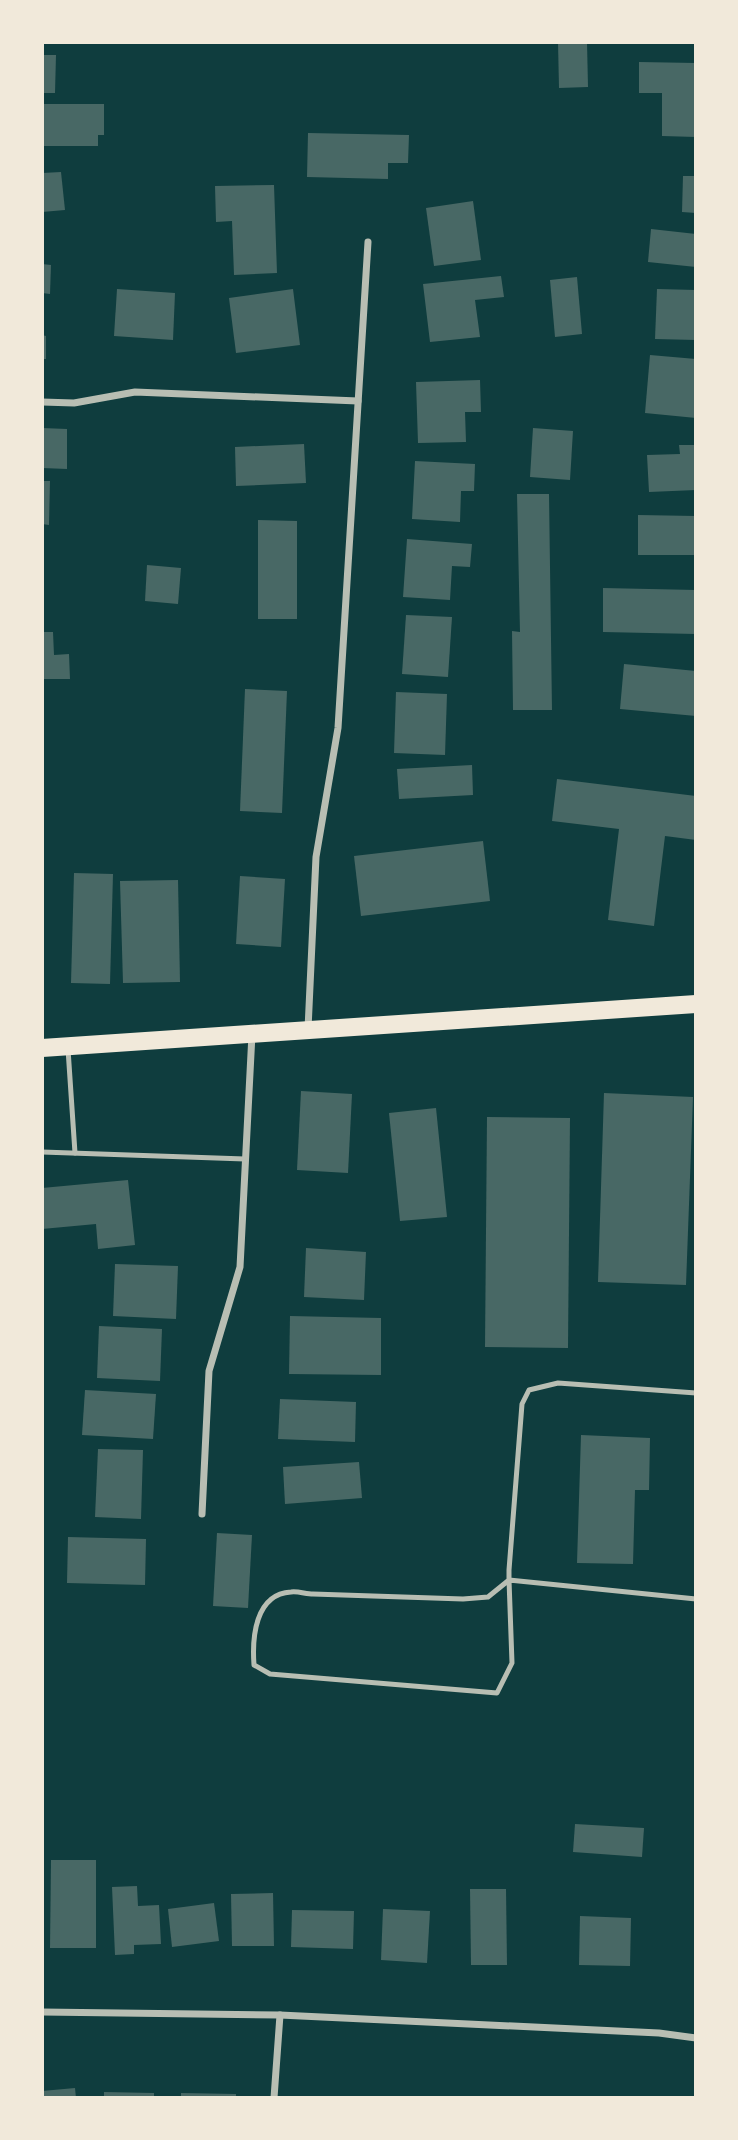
<svg xmlns="http://www.w3.org/2000/svg" width="738" height="2140" viewBox="0 0 738 2140" font-family="Mulish,sans-serif">
  <rect width="100%" height="100%" fill="#0f3d3e"/>
  <g fill="#486865">
    <polygon points="558,42 587,42 588,87 559,88"/>
    <polygon points="42,55 56,55 55,93 42,93"/>
    <polygon points="639,62 696,63 696,137 662,136 662,93 639,93"/>
    <polygon points="42,104 104,104 104,135 98,135 98,146 42,146"/>
    <polygon points="308,133 409,135 408,163 388,163 388,179 307,177"/>
    <polygon points="61,172 65,210 42,212 42,173"/>
    <polygon points="683,176 696,176 696,213 682,212"/>
    <polygon points="274,185 277,273 234,275 232,221 216,222 215,186"/>
    <polygon points="473,201 481,260 434,266 426,208"/>
    <polygon points="651,229 696,234 696,267 648,262"/>
    <polygon points="42,264 51,265 50,294 42,293"/>
    <polygon points="501,276 504,297 475,300 480,337 430,342 423,284"/>
    <polygon points="577,277 582,334 555,337 550,280"/>
    <polygon points="117,289 175,293 173,340 114,336"/>
    <polygon points="293,289 300,345 236,353 229,298"/>
    <polygon points="657,289 696,290 696,340 655,339"/>
    <polygon points="42,335 46,336 46,359 42,359"/>
    <polygon points="650,355 696,359 696,418 645,413"/>
    <polygon points="480,380 481,412 465,412 466,442 418,443 416,382"/>
    <polygon points="42,428 67,429 67,469 42,468"/>
    <polygon points="533,428 573,431 570,480 530,477"/>
    <polygon points="304,444 306,483 236,486 235,447"/>
    <polygon points="679,445 696,445 696,490 649,492 647,455 680,454"/>
    <polygon points="415,461 475,464 474,491 461,491 460,522 412,519"/>
    <polygon points="42,481 50,481 49,525 42,524"/>
    <polygon points="517,494 549,494 552,710 513,710 512,631 520,632"/>
    <polygon points="638,515 696,516 696,555 638,555"/>
    <polygon points="258,520 297,521 297,619 258,619"/>
    <polygon points="407,539 472,544 470,567 452,566 450,600 403,597"/>
    <polygon points="147,565 181,568 178,604 145,601"/>
    <polygon points="603,588 696,590 696,634 603,632"/>
    <polygon points="406,615 452,617 448,677 402,674"/>
    <polygon points="42,632 53,632 54,655 69,654 70,679 42,679"/>
    <polygon points="624,664 696,671 696,716 620,709"/>
    <polygon points="245,689 287,691 282,813 240,811"/>
    <polygon points="396,692 447,694 445,755 394,753"/>
    <polygon points="472,765 473,795 399,799 397,769"/>
    <polygon points="557,779 696,796 696,840 665,836 654,926 608,920 619,829 552,821"/>
    <polygon points="483,841 490,901 361,916 354,856"/>
    <polygon points="74,873 113,874 110,984 71,983"/>
    <polygon points="240,876 285,879 281,947 236,944"/>
    <polygon points="178,880 180,982 123,983 120,881"/>
    <polygon points="301,1091 352,1094 348,1173 297,1170"/>
    <polygon points="604,1093 693,1097 686,1285 598,1282"/>
    <polygon points="436,1108 447,1217 400,1221 389,1113"/>
    <polygon points="487,1117 570,1118 568,1348 485,1347"/>
    <polygon points="128,1180 135,1245 98,1249 96,1224 42,1229 42,1188"/>
    <polygon points="306,1248 366,1252 364,1300 304,1297"/>
    <polygon points="115,1264 178,1266 176,1319 113,1316"/>
    <polygon points="290,1316 381,1318 381,1375 289,1374"/>
    <polygon points="99,1326 162,1329 160,1381 97,1378"/>
    <polygon points="85,1390 156,1394 153,1439 82,1435"/>
    <polygon points="280,1399 356,1402 355,1442 278,1439"/>
    <polygon points="581,1435 650,1438 649,1490 635,1490 633,1564 577,1563"/>
    <polygon points="98,1449 143,1450 141,1519 95,1517"/>
    <polygon points="359,1462 362,1498 285,1504 283,1467"/>
    <polygon points="217,1533 252,1535 248,1608 213,1606"/>
    <polygon points="68,1537 146,1539 145,1585 67,1583"/>
    <polygon points="575,1824 644,1828 642,1857 573,1852"/>
    <polygon points="51,1860 96,1860 96,1948 50,1948"/>
    <polygon points="137,1886 138,1906 159,1905 161,1944 134,1945 134,1954 115,1955 112,1887"/>
    <polygon points="470,1889 506,1889 507,1965 471,1965"/>
    <polygon points="273,1893 274,1946 232,1946 231,1894"/>
    <polygon points="214,1903 219,1941 172,1947 168,1909"/>
    <polygon points="383,1909 430,1911 427,1963 381,1960"/>
    <polygon points="292,1910 354,1911 353,1949 291,1947"/>
    <polygon points="580,1916 631,1918 630,1966 579,1965"/>
    <polygon points="75,2088 76,2098 42,2098 42,2091"/>
    <polygon points="104,2092 154,2093 154,2098 104,2098"/>
    <polygon points="181,2093 236,2094 236,2098 181,2098"/>
  </g>
  <g fill="none" stroke-linecap="round" stroke-linejoin="round">
    <g stroke="#b8beb3" stroke-width="5">
      <polyline points="68,1049 75,1153"/>
      <polyline points="42,1152 245,1159"/>
      <path d="M 696,1393 L 558,1383 L 529,1390 L 522,1404 L 509,1570 L 509,1580 L 512,1663 L 497,1693 L 270,1674 L 254,1665 C 252,1638 255,1594 291,1592 C 298,1591 306,1594 313,1594 L 463,1599 L 488,1597 L 509,1580 L 696,1599"/>
    </g>
    <g stroke="#b8beb3" stroke-width="7">
      <polyline points="42,402 74,403 135,392 358,401"/>
      <polyline points="308,1029 316,857 338,728 368,242"/>
      <polyline points="202,1514 209,1371 240,1267 252,1034"/>
      <polyline points="42,2012 280,2015 659,2033 696,2038"/>
      <polyline points="274,2098 280,2015"/>
    </g>
    <polyline stroke="#f1e9da" stroke-width="18" points="42,1048 696,1004"/>
  </g>
  <rect width="738" height="2140" fill="none" stroke="#f1e9da" stroke-width="88"/>
</svg>
